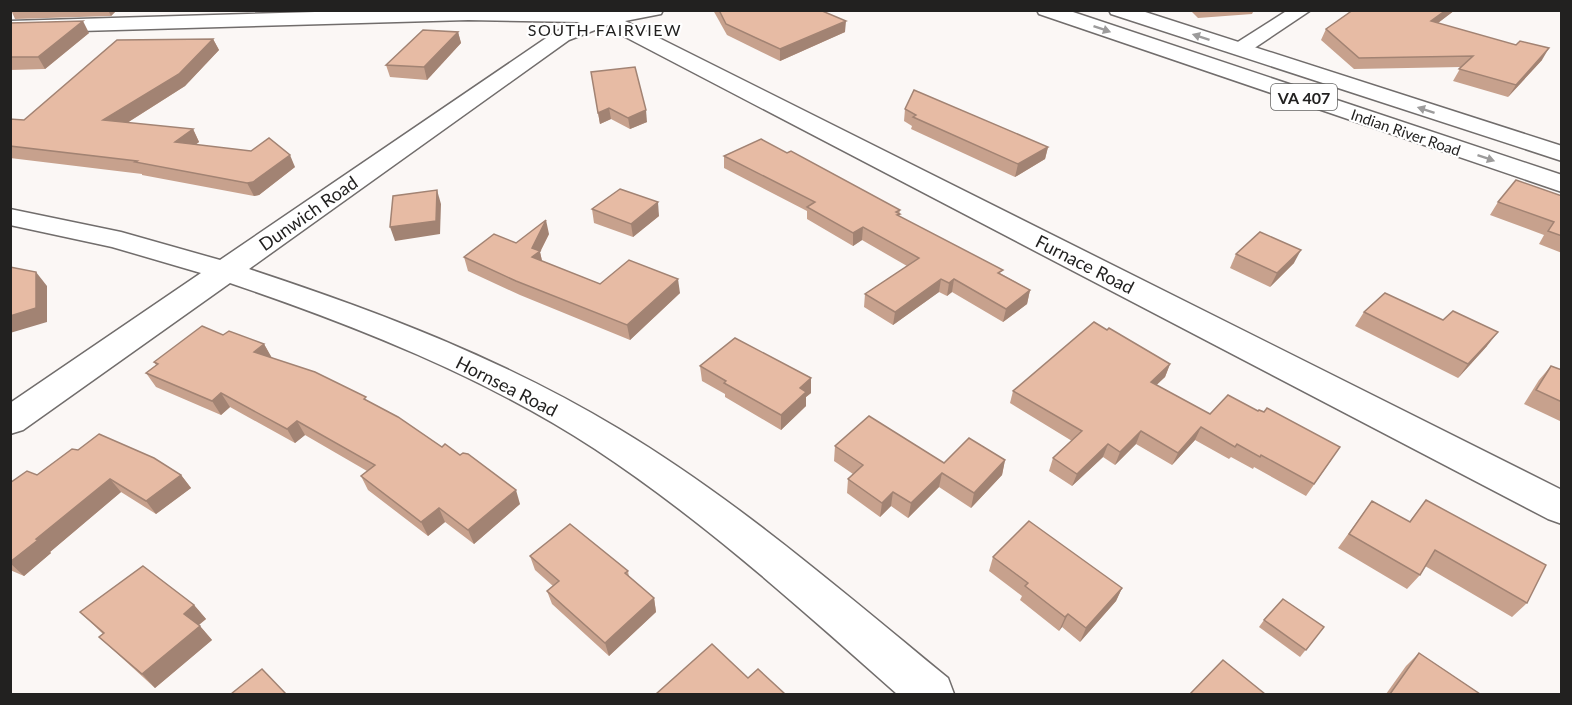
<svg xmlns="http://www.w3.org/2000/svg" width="1572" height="705" viewBox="0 0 1572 705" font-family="Lato,sans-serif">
  <rect width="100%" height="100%" fill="#fbf7f5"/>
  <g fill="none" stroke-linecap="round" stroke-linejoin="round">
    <g stroke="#716d6c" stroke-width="3">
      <g id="street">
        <path d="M 385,10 L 663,10 L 661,14 L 625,21 L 1562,490 L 1562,524 L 1548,519 L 612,30 L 608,25 L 569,40 L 249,269 C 377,311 503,359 619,429 C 737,500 842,591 948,678 L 954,694 L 897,694 C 800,608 704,521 595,449 C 483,376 356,326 230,283 L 23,430 L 10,434 L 10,403 L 201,273 L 112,247 L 10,225 L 10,209 L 121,232 L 220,260 L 555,32 L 580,22 L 468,20 L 10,33 L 10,21 Z"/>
        <polygon points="1288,10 1311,10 1247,53 1240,55 1233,53 1230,49 1233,45"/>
      </g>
    </g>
    <g stroke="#716d6c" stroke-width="3">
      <g id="primary">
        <polygon points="1037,10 1067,10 1562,175 1562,192 1039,14"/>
        <polygon points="1109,10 1139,10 1562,146 1562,161 1111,14"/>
      </g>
    </g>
    <use href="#street" fill="#fff" fill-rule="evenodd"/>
    <use href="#primary" fill="#fff" fill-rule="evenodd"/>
  </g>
  <g fill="#c7a18d">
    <polygon points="11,10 117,10 111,16 15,19"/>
    <polygon points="713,10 820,10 845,32 780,61 727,35"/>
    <polygon points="1190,10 1254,10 1252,14 1198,18"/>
    <polygon points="1353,10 1455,10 1438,23 1542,60 1508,97 1453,81 1461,67 1354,69 1321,40 1326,29"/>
    <polygon points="10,23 89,33 45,69 10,70"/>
    <polygon points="458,32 461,43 427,80 390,77 386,65"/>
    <polygon points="213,39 219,50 185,86 127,123 193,129 199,142 195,145 295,167 259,195 254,196 142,175 142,174 10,158 10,119 24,120"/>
    <polygon points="591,72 647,122 630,129 611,119 600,124"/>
    <polygon points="905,109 1048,147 1045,159 1015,177 911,129 912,126 904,121"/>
    <polygon points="787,153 900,210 899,216 1030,290 1027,304 1003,322 952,292 947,296 939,292 893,325 864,307 865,294 907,266 862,240 853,246 807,219 807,211 724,168 724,156"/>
    <polygon points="1562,196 1562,253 1539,244 1544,235 1490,215 1498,202"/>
    <polygon points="592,209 659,216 633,237 594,223"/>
    <polygon points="549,234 540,252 542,261 600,284 680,293 630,340 520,295 468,271 464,257"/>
    <polygon points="1236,254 1294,263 1270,287 1230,268"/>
    <polygon points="1364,312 1487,346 1458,378 1355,326"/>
    <polygon points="223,335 264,344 271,357 368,401 520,504 474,544 445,522 428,536 368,490 361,476 367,471 305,435 295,443 230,407 221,415 156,387 146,373 156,365 154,362"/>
    <polygon points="1170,364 1165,377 1156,385 1210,414 1332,459 1306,496 1254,467 1253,469 1231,457 1229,459 1195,440 1172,465 1136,444 1115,465 1103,457 1072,486 1049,471 1053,458 1072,441 1010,403 1013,391"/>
    <polygon points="700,366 811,378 811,393 806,397 806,406 781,430 725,397 725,394 702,381"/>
    <polygon points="1551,366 1562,370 1562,422 1524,404 1539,380"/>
    <polygon points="835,446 944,463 1005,460 1002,475 971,508 939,487 908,518 891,506 880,517 847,493 848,479 853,474 834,461"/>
    <polygon points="37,475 181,475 191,488 156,514 121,492 50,552 51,553 24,576 10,570 10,483"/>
    <polygon points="1426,500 1527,603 1512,617 1425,566 1420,575 1407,589 1338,548 1372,501 1409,522"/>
    <polygon points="530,556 628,571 629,577 654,598 656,612 609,656 552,604 547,591 553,586 535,570"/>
    <polygon points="993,557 1122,588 1116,601 1080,642 1062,627 1059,631 1020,600 1022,596 989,571"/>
    <polygon points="194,605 206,619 199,625 212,640 155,688 99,637 103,634 80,612"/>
    <polygon points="1264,620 1324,627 1300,657 1259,627"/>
    <polygon points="1419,653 1480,694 1386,694 1406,666"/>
  </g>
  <g fill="#a28373">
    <polygon points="108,10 117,10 111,16"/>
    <polygon points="1446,10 1455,10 1426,32 1431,21"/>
    <polygon points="83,21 89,33 45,69 38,57"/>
    <polygon points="846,21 845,32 780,61 780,49"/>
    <polygon points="458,32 461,43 427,80 424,67"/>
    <polygon points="213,39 219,50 185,86 111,133 103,120"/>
    <polygon points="1549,48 1542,60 1508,97 1516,85"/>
    <polygon points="609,108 611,119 600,124 598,113"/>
    <polygon points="646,110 647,122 630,129 628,118"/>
    <polygon points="193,129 199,142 181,155 175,142"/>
    <polygon points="1048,147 1045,159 1015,177 1018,164"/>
    <polygon points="290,155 295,167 259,195 254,196 247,183"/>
    <polygon points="437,190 441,204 440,234 395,241 390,227"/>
    <polygon points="658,202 659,216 633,237 631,224"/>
    <polygon points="546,220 549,234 540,252 543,265 532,257 532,248"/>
    <polygon points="863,227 862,240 853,246 853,233"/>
    <polygon points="1301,250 1294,263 1270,287 1277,273"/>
    <polygon points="36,272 47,286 47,322 10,333 10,316"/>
    <polygon points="678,279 680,293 630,340 627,325"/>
    <polygon points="941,279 939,292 893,325 895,312"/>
    <polygon points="954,279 952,292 947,296 949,283"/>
    <polygon points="1030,290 1027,304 1003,322 1006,309"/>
    <polygon points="1498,332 1487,346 1458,378 1468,364"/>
    <polygon points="264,344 272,358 254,352"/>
    <polygon points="1170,364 1165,377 1146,395 1151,382"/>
    <polygon points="811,378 811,393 806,397 806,406 781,430 781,415 800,388"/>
    <polygon points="221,393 230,407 221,415 212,401"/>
    <polygon points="297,421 305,435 295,443 287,429"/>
    <polygon points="1201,427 1195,440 1172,465 1178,453"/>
    <polygon points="1141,431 1136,444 1115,465 1120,452"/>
    <polygon points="1108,444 1103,457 1072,486 1077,474"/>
    <polygon points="1005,460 1002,475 971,508 974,493"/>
    <polygon points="942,473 939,487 908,518 911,503"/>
    <polygon points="181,475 191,488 156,514 146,501"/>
    <polygon points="110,479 121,492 50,552 51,553 24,576 10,563 36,539"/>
    <polygon points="516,490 520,504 474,544 468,530"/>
    <polygon points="893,492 891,506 880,517 882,503"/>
    <polygon points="439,508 445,522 428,536 421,522"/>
    <polygon points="1122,588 1116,601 1080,642 1086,628"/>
    <polygon points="654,598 656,612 609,656 605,643"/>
    <polygon points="194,605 206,619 196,627 184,614"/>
    <polygon points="1068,614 1062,627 1059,631 1065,617"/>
    <polygon points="200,626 212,640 155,688 142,674"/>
  </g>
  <g fill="#e7bba4" stroke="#a28373" stroke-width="1.5">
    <polygon points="719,10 820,10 846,21 780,49 726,24"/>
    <polygon points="1353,10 1446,10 1431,21 1516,45 1520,41 1549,48 1516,85 1459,69 1473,56 1359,58 1326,29"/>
    <polygon points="83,21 38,57 10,57 10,23"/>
    <polygon points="423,30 458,32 424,67 386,65"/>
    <polygon points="213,39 179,74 103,120 193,129 175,142 251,151 269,138 290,155 253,182 247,183 135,162 137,161 10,146 10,119 24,120 117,40"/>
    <polygon points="635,67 646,110 628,118 609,108 598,113 591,72"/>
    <polygon points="914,90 1048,147 1018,164 913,117 916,115 905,109"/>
    <polygon points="761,139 787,153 791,151 900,210 896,212 900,214 897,215 1003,270 998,273 1030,290 1006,309 954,279 949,283 941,279 895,312 865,294 919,258 863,227 853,233 807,207 815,202 724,156"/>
    <polygon points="1516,180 1562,196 1562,236 1548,231 1554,222 1498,202"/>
    <polygon points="620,189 658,202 631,224 592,209"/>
    <polygon points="437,190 436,221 390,227 393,196"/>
    <polygon points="546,220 532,248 540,251 532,257 600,284 629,260 678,279 627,325 516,281 464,257 494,234 516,243"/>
    <polygon points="1260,232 1301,250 1277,273 1236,254"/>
    <polygon points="10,267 36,272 36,308 10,316"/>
    <polygon points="1385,293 1443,320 1453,311 1498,332 1468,364 1364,312"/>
    <polygon points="1094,322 1107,330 1109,328 1170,364 1151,382 1210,414 1228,395 1258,411 1259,410 1264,412 1267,408 1340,447 1314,484 1261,455 1260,457 1237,444 1235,447 1201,427 1178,453 1141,431 1120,452 1108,444 1077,474 1053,458 1082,431 1013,391"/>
    <polygon points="202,326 223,335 229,331 264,344 254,352 315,372 366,397 364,399 398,417 442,447 445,444 460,455 463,453 468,454 516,490 468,530 439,508 421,522 361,476 375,465 297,421 287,429 221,393 212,401 146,373 158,364 154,362"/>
    <polygon points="735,338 811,378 800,388 806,392 781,415 724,383 726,381 700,366"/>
    <polygon points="1551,366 1562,370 1562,402 1536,390"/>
    <polygon points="869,416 944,463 969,438 1005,460 974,493 942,473 911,503 893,492 882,503 848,479 863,465 835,446"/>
    <polygon points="99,434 154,458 181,475 146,501 110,479 36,539 38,540 10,562 10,483 27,471 37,475 72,449 78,450"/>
    <polygon points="1426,500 1546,565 1527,603 1435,550 1420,575 1349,534 1372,501 1410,522"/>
    <polygon points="1029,521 1122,588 1086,628 1068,614 1065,617 1025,586 1028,583 993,557"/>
    <polygon points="570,524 628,571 625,573 654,598 605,643 547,591 559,581 530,556"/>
    <polygon points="143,566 194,605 184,614 200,626 142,674 99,637 104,633 80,612"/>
    <polygon points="1283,599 1324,627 1306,650 1264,620"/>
    <polygon points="712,644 748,678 758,669 785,694 656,694"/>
    <polygon points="1419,653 1480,694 1390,694"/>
    <polygon points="1223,660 1265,694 1190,694"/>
    <polygon points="262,669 286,694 231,694"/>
  </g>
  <defs><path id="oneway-solid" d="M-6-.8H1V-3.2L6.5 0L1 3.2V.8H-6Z" transform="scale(1.5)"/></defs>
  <g fill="#9c9b9b">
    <use href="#oneway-solid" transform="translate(1102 29) rotate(19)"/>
    <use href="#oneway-solid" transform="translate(1201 37) rotate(-162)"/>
    <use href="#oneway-solid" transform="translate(1426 110) rotate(-162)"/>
    <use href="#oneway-solid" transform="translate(1486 158) rotate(19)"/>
  </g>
  <g text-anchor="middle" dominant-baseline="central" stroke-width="4.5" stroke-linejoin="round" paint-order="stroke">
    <g font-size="15" fill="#222120" stroke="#fff">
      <text transform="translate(1406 132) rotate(19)">Indian River Road</text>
    </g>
    <g font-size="16" letter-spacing="1.5" fill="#222120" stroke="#fff">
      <text x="605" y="29">SOUTH FAIRVIEW</text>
    </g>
    <rect fill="#fff" stroke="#646463" stroke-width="1.5" x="1271" y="84" width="66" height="26" rx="4.5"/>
    <g font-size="16" font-weight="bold" fill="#222120">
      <text x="1304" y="97">VA 407</text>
    </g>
    <g font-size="18" fill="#222120" stroke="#fff">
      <text transform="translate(308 213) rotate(-35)">Dunwich Road</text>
      <text transform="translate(1085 264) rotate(27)">Furnace Road</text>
      <text transform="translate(507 386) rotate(27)">Hornsea Road</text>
    </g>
  </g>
  <rect width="1572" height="705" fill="none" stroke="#222120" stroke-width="24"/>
</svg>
